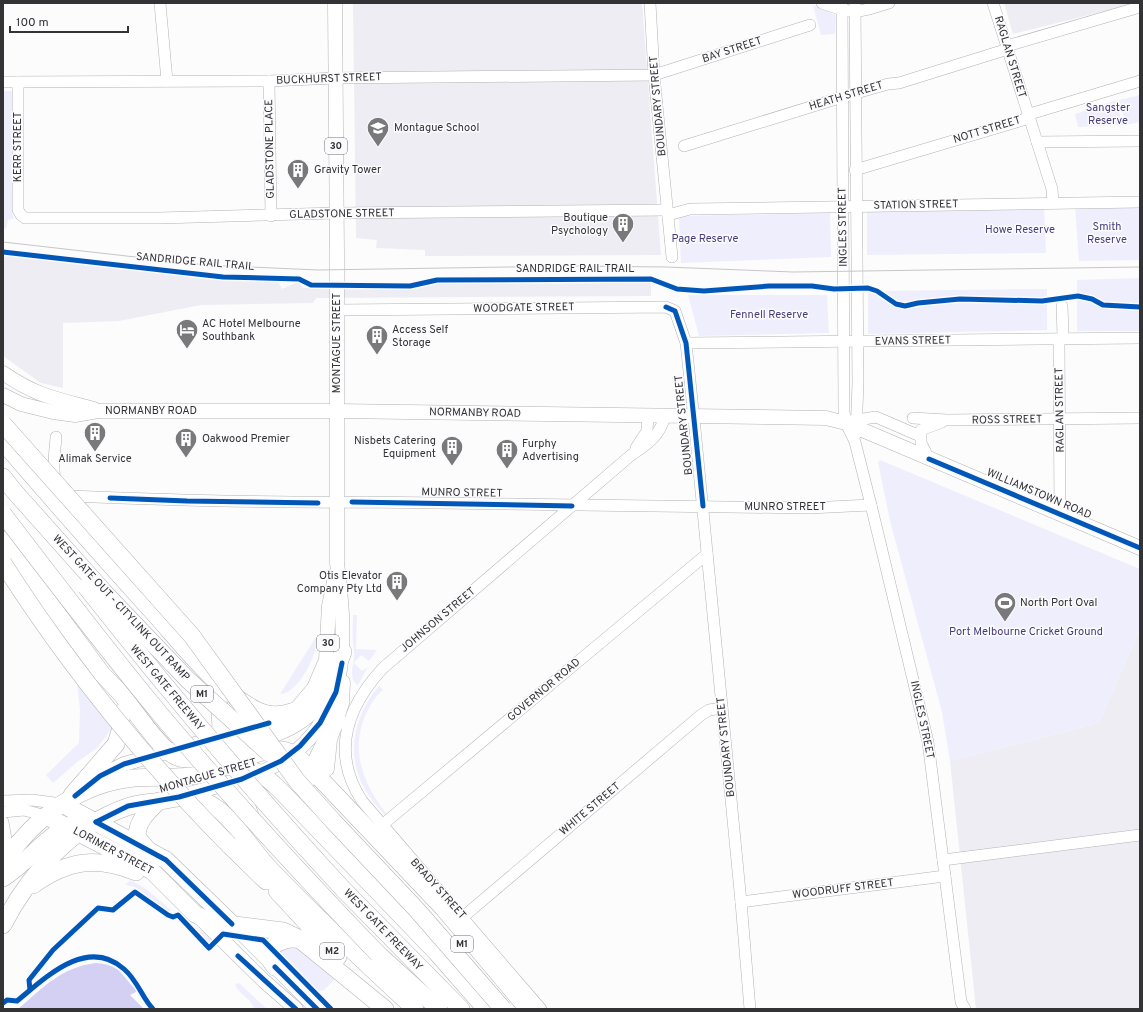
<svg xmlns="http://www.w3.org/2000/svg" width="1143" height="1012" viewBox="0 0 1143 1012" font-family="Overpass,sans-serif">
  <rect width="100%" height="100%" fill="#fcfcfd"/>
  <g fill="#eeedf4">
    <polygon points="353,3 642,3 661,255 425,256 425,250 376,248 377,240 356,238"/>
    <polygon points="1004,3 1137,3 1013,34"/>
    <polygon points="3,254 216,279 277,279 282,289 298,282 303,288 416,288 437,282 651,280 651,296 316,298 313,303 201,305 119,321 63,323 63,388 41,383 3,356"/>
    <polygon points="1140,629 1140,1009 976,1009 950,761 1099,723"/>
  </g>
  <g fill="#efeefd">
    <polygon points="813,5 836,15 835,34 821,35"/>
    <polygon points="3,91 12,91 12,214 14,218 8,220 6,229 3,228"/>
    <polygon points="1140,95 1140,122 1126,125 1119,100"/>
    <polygon points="1116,100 1123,125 1078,127 1075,114"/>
    <polygon points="1044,205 1046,253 867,255 867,211"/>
    <polygon points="1140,205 1140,260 1079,261 1075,206"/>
    <polygon points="830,213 831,257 681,263 679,216"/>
    <polygon points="1140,278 1140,331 1077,331 1077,280"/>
    <polygon points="1047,289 1047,330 868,334 868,291"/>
    <polygon points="688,295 827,295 829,333 699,336"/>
    <polygon points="880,460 1140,569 1140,629 1099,723 950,761 942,712 890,521 878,462"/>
    <path d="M 353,615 L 357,615 L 356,649 L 377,650 L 369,661 L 361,655 L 354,663 L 362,671 L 368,667 L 358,685 C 347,679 355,662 354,652 C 352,640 353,627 353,615 Z"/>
    <path d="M 316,637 C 320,652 297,695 280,694 Z"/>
    <polygon points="76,676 113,727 97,748 77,762 53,783 46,775 79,743 80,709"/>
    <path d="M 379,686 L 383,690 C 376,696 372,702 368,710 C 348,748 363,785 389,817 L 387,818 C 380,809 372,801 366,791 C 345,757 353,716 379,686 Z"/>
    <polygon points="130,880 146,889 172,911 168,911 135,887 125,885"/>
    <polygon points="187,922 190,923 215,940 209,945 205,940 203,941"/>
    <polygon points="298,945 348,981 343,986 335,979 324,990 316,992 277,951"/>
    <path d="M 239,983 L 267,1009 L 254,1009 C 251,997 238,995 235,984 Z"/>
  </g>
  <path fill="#d3d0f4" d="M 96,963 C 124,965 122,979 138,991 L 130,995 L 144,1009 L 18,1009 C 43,988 61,967 96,963 Z"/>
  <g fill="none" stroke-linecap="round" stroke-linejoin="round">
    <g stroke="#b3b3b5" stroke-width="12">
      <g id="minor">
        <polyline points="160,3 167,81"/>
        <polyline points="650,3 654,75 672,257"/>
        <path d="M 822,3 C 854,15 857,13 889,3"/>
        <polyline points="842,3 844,412 846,423 855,442 871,505 928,742 961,1002 965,1009"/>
        <polyline points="855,3 858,383 856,434"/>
        <polyline points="993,3 1052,189 1053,203"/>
        <polyline points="1007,46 1140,7"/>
        <polyline points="269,81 271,216"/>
        <polyline points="3,82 269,81 336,78 654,75 810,25"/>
        <polyline points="18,82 18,210 21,215 25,218 160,218 337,213 667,210"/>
        <polyline points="1037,142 1140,141"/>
        <polyline points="684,146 849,95 888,84 899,83 1008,49"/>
        <polyline points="855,170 1023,120 1033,113 1140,81"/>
        <polyline points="693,209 1140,202"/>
        <polyline points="668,215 690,209"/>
        <polyline points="337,310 666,307 675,311 686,343 695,429 741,902 750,1009"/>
        <polyline points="686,343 1140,338"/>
        <polyline points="913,418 947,420 1140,418"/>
        <polyline points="851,421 876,417 920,436"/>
        <path d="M 56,437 C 55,456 47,489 70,496 C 168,500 266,503 364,502 L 809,508 L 871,505"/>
        <polyline points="636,448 647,431 648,416"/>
        <polyline points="929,459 921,443 921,430 942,422"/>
        <polyline points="1060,514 1059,343 1063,335 1062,306"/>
        <polyline points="3,801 32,800 62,804"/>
        <polyline points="3,812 24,810 46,816"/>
        <polyline points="3,822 6,839 3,859"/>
        <polyline points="381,826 707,554"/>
        <polyline points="943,860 1140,835"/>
        <polyline points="741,902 945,876"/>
        <polyline points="463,917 701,715 709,710 722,708"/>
        <path d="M 541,1009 L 362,801 C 331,753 346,708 383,668 L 630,456 C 647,444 659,438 665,416"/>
      </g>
    </g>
    <g stroke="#b3b3b5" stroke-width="15">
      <g id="major">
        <path d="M 3,373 C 36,396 57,399 94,409"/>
        <polyline points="3,395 21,404 53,412 75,415 98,411 337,411 826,418 846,423 1140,548"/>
        <polyline points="327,769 330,740 342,703 343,682"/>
        <polyline points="84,789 100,776 124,764 269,723 297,708 314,688 326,660 329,606 335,577"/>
        <path d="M 182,796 C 209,788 239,782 266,770 C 353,729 347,643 337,563 L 337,255 L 335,3"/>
        <polyline points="200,918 264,981 296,1009"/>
        <polyline points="232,924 317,1009"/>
      </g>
    </g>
    <g stroke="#b3b3b5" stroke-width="18">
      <g id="highway">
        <path d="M 3,442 C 52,499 101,555 151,610 C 183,645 214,688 256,710 C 268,716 279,716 291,712"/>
        <polyline points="3,477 14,491"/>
        <path d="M 3,540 L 102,674 C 108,680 115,687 121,694 C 134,709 160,750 177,757 C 190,763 211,753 224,749 C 264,737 307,730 328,689 C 334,678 338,664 343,652"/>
        <path d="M 213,760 C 222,740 223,719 217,698"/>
        <path d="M 228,767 C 250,765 265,775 280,790 L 436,952 L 486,1009"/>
        <polyline points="243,768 244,799 251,818"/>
        <polyline points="307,780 337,719"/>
        <polyline points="72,795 116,744 121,728 121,713"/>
        <polyline points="62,804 166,860 232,924"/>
        <polyline points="46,816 152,871 195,914 211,922 283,931 298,938 385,1009"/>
        <polyline points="229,845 266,881"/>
        <path d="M 147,849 L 137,837 C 137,820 148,812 159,801"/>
        <path d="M 3,864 C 32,819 80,783 134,778 C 157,776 181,779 204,774 C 224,769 263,746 282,750 C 294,752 303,762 312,770 L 444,909 L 528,1009"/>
        <path d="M 3,878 C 29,862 47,833 76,823"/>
        <path d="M 33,885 C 68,860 97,856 136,872"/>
        <polyline points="343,889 461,1009"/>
        <polyline points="277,891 338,957"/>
        <path d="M 3,925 C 29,874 72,826 127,807 C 138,803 149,803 160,801 C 178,798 193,794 210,804 C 233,816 252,851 271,870 C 317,918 366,964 415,1009"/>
        <polyline points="378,954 439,1009"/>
        <path d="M 275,967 C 270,961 267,956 270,948 C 278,941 290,937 300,940"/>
      </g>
    </g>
    <use href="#minor" stroke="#fff" stroke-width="11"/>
    <use href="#major" stroke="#fff" stroke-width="14"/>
    <use href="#highway" stroke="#fff" stroke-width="17"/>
    <polyline stroke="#c6c6c7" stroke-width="1" points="3,242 206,265 318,270 573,266 666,267 793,272 1140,267"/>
    <g stroke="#b3b3b5" stroke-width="18" stroke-linecap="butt">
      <g id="highway-bridge">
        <polyline points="3,424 192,636 297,781 333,821 417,910 503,1009"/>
        <polyline points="14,491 104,592 188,680 269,753"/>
        <path d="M 3,514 C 54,581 106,649 160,714 C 230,797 303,876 378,954"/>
        <path d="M 3,563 C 68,665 144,759 229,845"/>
        <path d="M 86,587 C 168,691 253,792 343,889"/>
      </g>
    </g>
    <use href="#highway-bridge" stroke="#fff" stroke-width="17"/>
    <g stroke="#fbfbfe" stroke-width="8">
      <g id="cycleway">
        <polyline points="3,252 223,277 299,279 311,285 410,286 437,280 651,279 677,289 704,291 769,286 812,286 834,289 868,288 877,291 896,304 905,306 918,303 960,299 1042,301 1078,296 1092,299 1103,305 1140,307"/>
        <polyline points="666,307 675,311 686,343 703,506"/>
        <polyline points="929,459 1140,548"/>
        <polyline points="110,498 187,501 318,503"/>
        <polyline points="352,502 572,506"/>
        <polyline points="75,796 100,776 124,764 269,723"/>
        <polyline points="96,822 128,806 179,797 242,779 281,761 300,746 320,723 336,692 342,663"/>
        <polyline points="96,822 166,860 232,924"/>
        <polyline points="238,956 296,1009"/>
        <polyline points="275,967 317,1009"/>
        <polyline points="30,990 29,980 53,950 98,908 113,910 135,892 168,915 173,917 178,915 209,948 223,934 263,940 331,1009"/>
        <path d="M 3,1003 L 7,1000 L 17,1001 C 45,978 87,936 124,969 C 138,981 142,998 153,1009"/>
      </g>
    </g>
    <use href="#cycleway" stroke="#0057b8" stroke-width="5"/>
  </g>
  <defs>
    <g id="school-pin" transform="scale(1.15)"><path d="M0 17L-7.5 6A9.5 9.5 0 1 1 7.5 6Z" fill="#79797b" stroke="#fbfbfe"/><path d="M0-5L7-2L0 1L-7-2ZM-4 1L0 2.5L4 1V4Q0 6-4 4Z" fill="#fff"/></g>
    <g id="building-pin" transform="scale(1.15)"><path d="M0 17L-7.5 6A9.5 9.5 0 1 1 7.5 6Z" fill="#79797b" stroke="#fbfbfe"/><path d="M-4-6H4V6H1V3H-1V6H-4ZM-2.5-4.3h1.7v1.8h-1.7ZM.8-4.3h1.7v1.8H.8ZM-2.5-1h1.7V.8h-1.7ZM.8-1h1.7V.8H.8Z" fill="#fff"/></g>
    <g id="hotel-pin" transform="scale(1.15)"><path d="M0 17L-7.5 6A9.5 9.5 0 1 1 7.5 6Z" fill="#79797b" stroke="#fbfbfe"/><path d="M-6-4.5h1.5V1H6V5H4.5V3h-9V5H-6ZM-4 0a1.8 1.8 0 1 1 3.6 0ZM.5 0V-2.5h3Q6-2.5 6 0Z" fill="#fff"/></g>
    <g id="stadium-pin" transform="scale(1.15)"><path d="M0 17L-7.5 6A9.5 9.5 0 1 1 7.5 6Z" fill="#79797b" stroke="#fbfbfe"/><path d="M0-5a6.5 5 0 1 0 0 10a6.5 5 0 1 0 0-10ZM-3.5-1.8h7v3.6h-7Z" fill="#fff"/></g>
  </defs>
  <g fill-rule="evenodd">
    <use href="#school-pin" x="378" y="128"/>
    <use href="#building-pin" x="298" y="170"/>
    <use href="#building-pin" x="623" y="224"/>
    <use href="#hotel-pin" x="187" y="330"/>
    <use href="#building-pin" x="377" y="336"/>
    <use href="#building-pin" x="95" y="433"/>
    <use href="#building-pin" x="186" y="439"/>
    <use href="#building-pin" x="452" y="447"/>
    <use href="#building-pin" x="507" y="450"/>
    <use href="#building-pin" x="397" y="582"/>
    <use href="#stadium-pin" x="1005" y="603"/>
  </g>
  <g text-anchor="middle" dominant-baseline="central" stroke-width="3" stroke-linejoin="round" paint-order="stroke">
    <g fill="#fbfbfe" stroke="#6f6f71" stroke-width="1">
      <rect x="325" y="138" width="22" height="16" rx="3"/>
      <rect x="317" y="635" width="22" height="16" rx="3"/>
      <rect x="191" y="686" width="22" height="16" rx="3"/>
      <rect x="451" y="936" width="22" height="16" rx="3"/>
      <rect x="320" y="943" width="24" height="16" rx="3"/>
    </g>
    <g font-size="10" font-weight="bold" fill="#333335">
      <text x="336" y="146">30</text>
      <text x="328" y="643">30</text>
      <text x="202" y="694">M1</text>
      <text x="462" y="944">M1</text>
      <text x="332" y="951">M2</text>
    </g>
    <g font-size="11" fill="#333335" stroke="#fbfbfe">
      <text transform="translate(732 50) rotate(-18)">BAY STREET</text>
      <text transform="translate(1010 57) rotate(73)">RAGLAN STREET</text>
      <text transform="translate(329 79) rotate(-2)">BUCKHURST STREET</text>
      <text transform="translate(846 96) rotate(-17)">HEATH STREET</text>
      <text transform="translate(658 106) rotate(-95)">BOUNDARY STREET</text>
      <text transform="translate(987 130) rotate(-17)">NOTT STREET</text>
      <text transform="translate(18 147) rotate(-90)">KERR STREET</text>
      <text transform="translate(270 149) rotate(-91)">GLADSTONE PLACE</text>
      <text transform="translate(916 205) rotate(-1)">STATION STREET</text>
      <text transform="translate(342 214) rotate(-1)">GLADSTONE STREET</text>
      <text transform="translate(843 227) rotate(-91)">INGLES STREET</text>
      <text transform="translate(195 262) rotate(5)">SANDRIDGE RAIL TRAIL</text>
      <text x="575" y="269">SANDRIDGE RAIL TRAIL</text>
      <text transform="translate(524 308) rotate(-1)">WOODGATE STREET</text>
      <text transform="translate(913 341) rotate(-1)">EVANS STREET</text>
      <text transform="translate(337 343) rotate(-90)">MONTAGUE STREET</text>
      <text transform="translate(1060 410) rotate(-91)">RAGLAN STREET</text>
      <text x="151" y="411">NORMANBY ROAD</text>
      <text transform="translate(475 413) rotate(1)">NORMANBY ROAD</text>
      <text transform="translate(1007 420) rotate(-1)">ROSS STREET</text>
      <text transform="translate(684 425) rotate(-96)">BOUNDARY STREET</text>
      <text transform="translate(462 493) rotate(1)">MUNRO STREET</text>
      <text transform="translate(1039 494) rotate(23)">WILLIAMSTOWN ROAD</text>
      <text x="785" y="507">MUNRO STREET</text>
      <text transform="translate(121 608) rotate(47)">WEST GATE OUT - CITYLINK OUT RAMP</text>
      <text transform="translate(438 620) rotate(-40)">JOHNSON STREET</text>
      <text transform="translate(167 688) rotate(50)">WEST GATE FREEWAY</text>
      <text transform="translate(544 690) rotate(-40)">GOVERNOR ROAD</text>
      <text transform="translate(922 720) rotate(78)">INGLES STREET</text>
      <text transform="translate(726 747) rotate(-96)">BOUNDARY STREET</text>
      <text transform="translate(208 776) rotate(-16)">MONTAGUE STREET</text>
      <text transform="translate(590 809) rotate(-40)">WHITE STREET</text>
      <text transform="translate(113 851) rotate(28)">LORIMER STREET</text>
      <text transform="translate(438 889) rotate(48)">BRADY STREET</text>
      <text transform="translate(843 889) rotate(-7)">WOODRUFF STREET</text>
      <text transform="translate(383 930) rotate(46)">WEST GATE FREEWAY</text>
    </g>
    <g font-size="11" fill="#473c7a" stroke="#fbfbfe">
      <text x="1108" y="108">Sangster<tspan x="1108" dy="13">Reserve</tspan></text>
      <text x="1107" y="227">Smith<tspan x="1107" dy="13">Reserve</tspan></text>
      <text x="1020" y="230">Howe Reserve</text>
      <text x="705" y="239">Page Reserve</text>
      <text x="769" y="315">Fennell Reserve</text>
      <text x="1026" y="632">Port Melbourne Cricket Ground</text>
    </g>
    <g font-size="11" fill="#333335" stroke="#fbfbfe" text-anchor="start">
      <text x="394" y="128">Montague School</text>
      <text x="314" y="170">Gravity Tower</text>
      <text x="608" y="218" text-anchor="end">Boutique<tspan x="608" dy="13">Psychology</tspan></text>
      <text x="202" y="324">AC Hotel Melbourne<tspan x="202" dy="13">Southbank</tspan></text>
      <text x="392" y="330">Access Self<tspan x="392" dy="13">Storage</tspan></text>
      <text x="202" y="439">Oakwood Premier</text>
      <text x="436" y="441" text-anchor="end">Nisbets Catering<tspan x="436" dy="13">Equipment</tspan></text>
      <text x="522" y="444">Furphy<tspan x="522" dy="13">Advertising</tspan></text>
      <text x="95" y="459" text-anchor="middle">Alimak Service</text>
      <text x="382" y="576" text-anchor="end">Otis Elevator<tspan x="382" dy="13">Company Pty Ltd</tspan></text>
      <text x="1020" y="603">North Port Oval</text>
    </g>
  </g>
  <rect width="1143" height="1012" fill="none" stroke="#333335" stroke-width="8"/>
  <path d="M10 26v6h118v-6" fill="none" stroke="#333335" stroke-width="2"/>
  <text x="16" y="26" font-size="12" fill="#333335" stroke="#fbfbfe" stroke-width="3" paint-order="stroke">100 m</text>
</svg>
